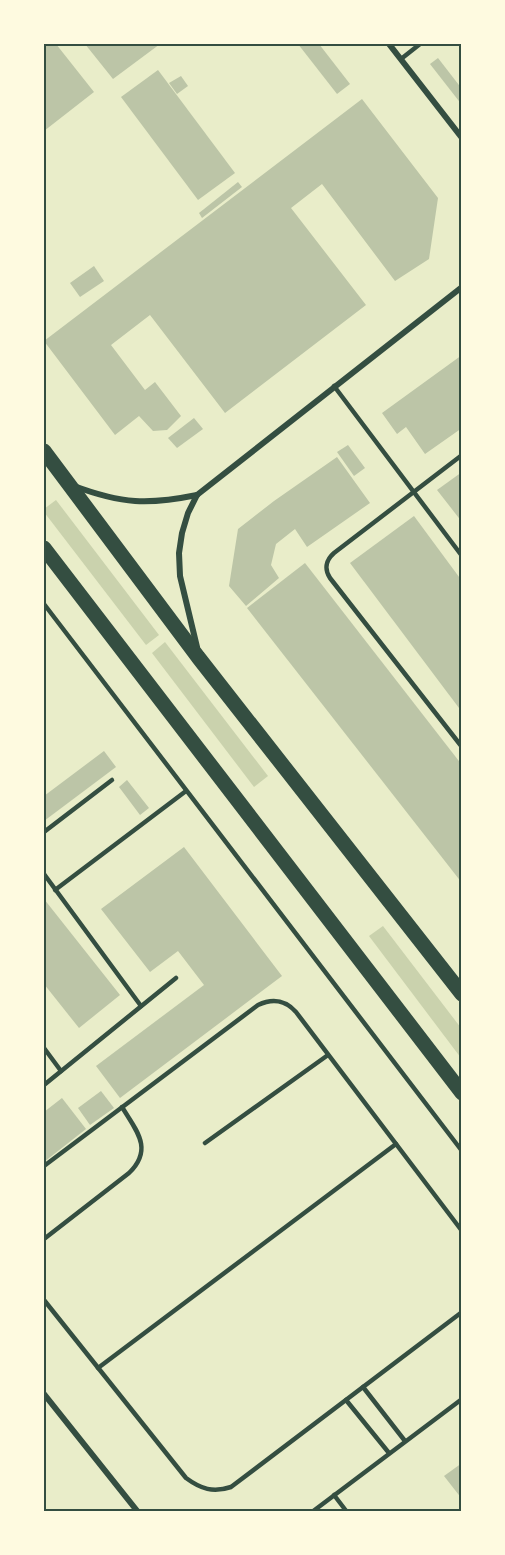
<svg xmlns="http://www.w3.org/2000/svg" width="505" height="1555" viewBox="0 0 505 1555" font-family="'DejaVu Sans',sans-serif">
  <rect width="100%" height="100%" fill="#e9edc9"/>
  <g fill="#cad2ad">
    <polygon points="56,500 159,635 146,645 44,512 44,509"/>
    <polygon points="165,642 268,776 254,787 152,653"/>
    <polygon points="383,926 461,1028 461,1058 369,936"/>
  </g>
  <g fill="#bcc5a7">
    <polygon points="44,44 56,44 94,92 44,131"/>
    <polygon points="85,44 160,44 113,79"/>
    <polygon points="298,44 319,44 350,84 337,94"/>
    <polygon points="438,58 462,89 462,105 430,64"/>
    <polygon points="158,70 235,173 198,200 121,97"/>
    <polygon points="181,76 188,86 177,94 169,83"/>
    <polygon points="362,99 438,198 429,259 395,281 322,184 291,208 366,305 225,413 150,315 111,345 145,390 155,382 181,416 167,430 153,431 139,416 115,435 44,341"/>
    <polygon points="238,182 242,187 202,218 199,213"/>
    <polygon points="94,266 104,281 80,297 70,283"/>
    <polygon points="462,355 462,428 425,454 406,427 397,434 382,413"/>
    <polygon points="194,418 203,429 177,448 168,438"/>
    <polygon points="348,445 365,468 354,476 337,452"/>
    <polygon points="337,457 370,503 307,547 295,529 276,544 271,565 279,578 246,606 229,586 238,529 274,501"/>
    <polygon points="462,472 462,522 437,490"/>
    <polygon points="414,516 462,581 462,712 350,563"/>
    <polygon points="305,563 462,765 462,883 247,608"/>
    <polygon points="104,751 116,767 44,821 44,796"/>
    <polygon points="127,780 149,808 140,815 119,787"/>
    <polygon points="184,847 282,976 120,1098 96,1066 204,985 178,951 150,972 101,909"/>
    <polygon points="44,899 120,995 79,1028 44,984"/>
    <polygon points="101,1091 114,1108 90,1125 78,1108"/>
    <polygon points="62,1098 86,1129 44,1162 44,1112"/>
    <polygon points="462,1463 462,1499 444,1476"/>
  </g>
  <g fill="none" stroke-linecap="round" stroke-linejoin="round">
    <g stroke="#344e41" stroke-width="4.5">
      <polyline points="401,59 420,44"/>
      <polyline points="334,386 462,556"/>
      <path d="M 462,455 L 334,553 C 326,560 324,569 330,578 L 462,747"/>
      <polyline points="44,604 462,1151"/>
      <polyline points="44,832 112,780"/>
      <polyline points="44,874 141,1006"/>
      <polyline points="55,890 186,791"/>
      <polyline points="44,1048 61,1071"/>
      <polyline points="44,1085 176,978"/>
      <polyline points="205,1143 328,1055"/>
      <path d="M 44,1166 L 258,1005 C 273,998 285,1000 296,1012 L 462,1231"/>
      <path d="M 44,1239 L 129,1173 C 154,1149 136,1130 122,1107"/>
      <path d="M 44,1300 L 186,1478 C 201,1489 213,1493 231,1487 L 462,1312"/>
      <polyline points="98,1368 396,1144"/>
      <polyline points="363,1387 405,1441"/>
      <polyline points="346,1400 389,1453"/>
      <polyline points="334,1495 347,1512"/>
      <polyline points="312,1512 462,1399"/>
    </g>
    <g stroke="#344e41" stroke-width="6">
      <polyline points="389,44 462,138"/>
      <path d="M 74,486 C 122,504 148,505 197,495"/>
      <polyline points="197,647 180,576 179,553 182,533 188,513 197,495 462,287"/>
      <polyline points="44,1394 138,1512"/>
    </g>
    <g stroke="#344e41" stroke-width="15">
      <polyline points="44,451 198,657 462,994"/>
      <polyline points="44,548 462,1093"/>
    </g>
  </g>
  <rect width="505" height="1555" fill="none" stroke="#fefae0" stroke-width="90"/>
  <rect x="45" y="45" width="415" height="1465" fill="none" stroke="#344e41" stroke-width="2"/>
</svg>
